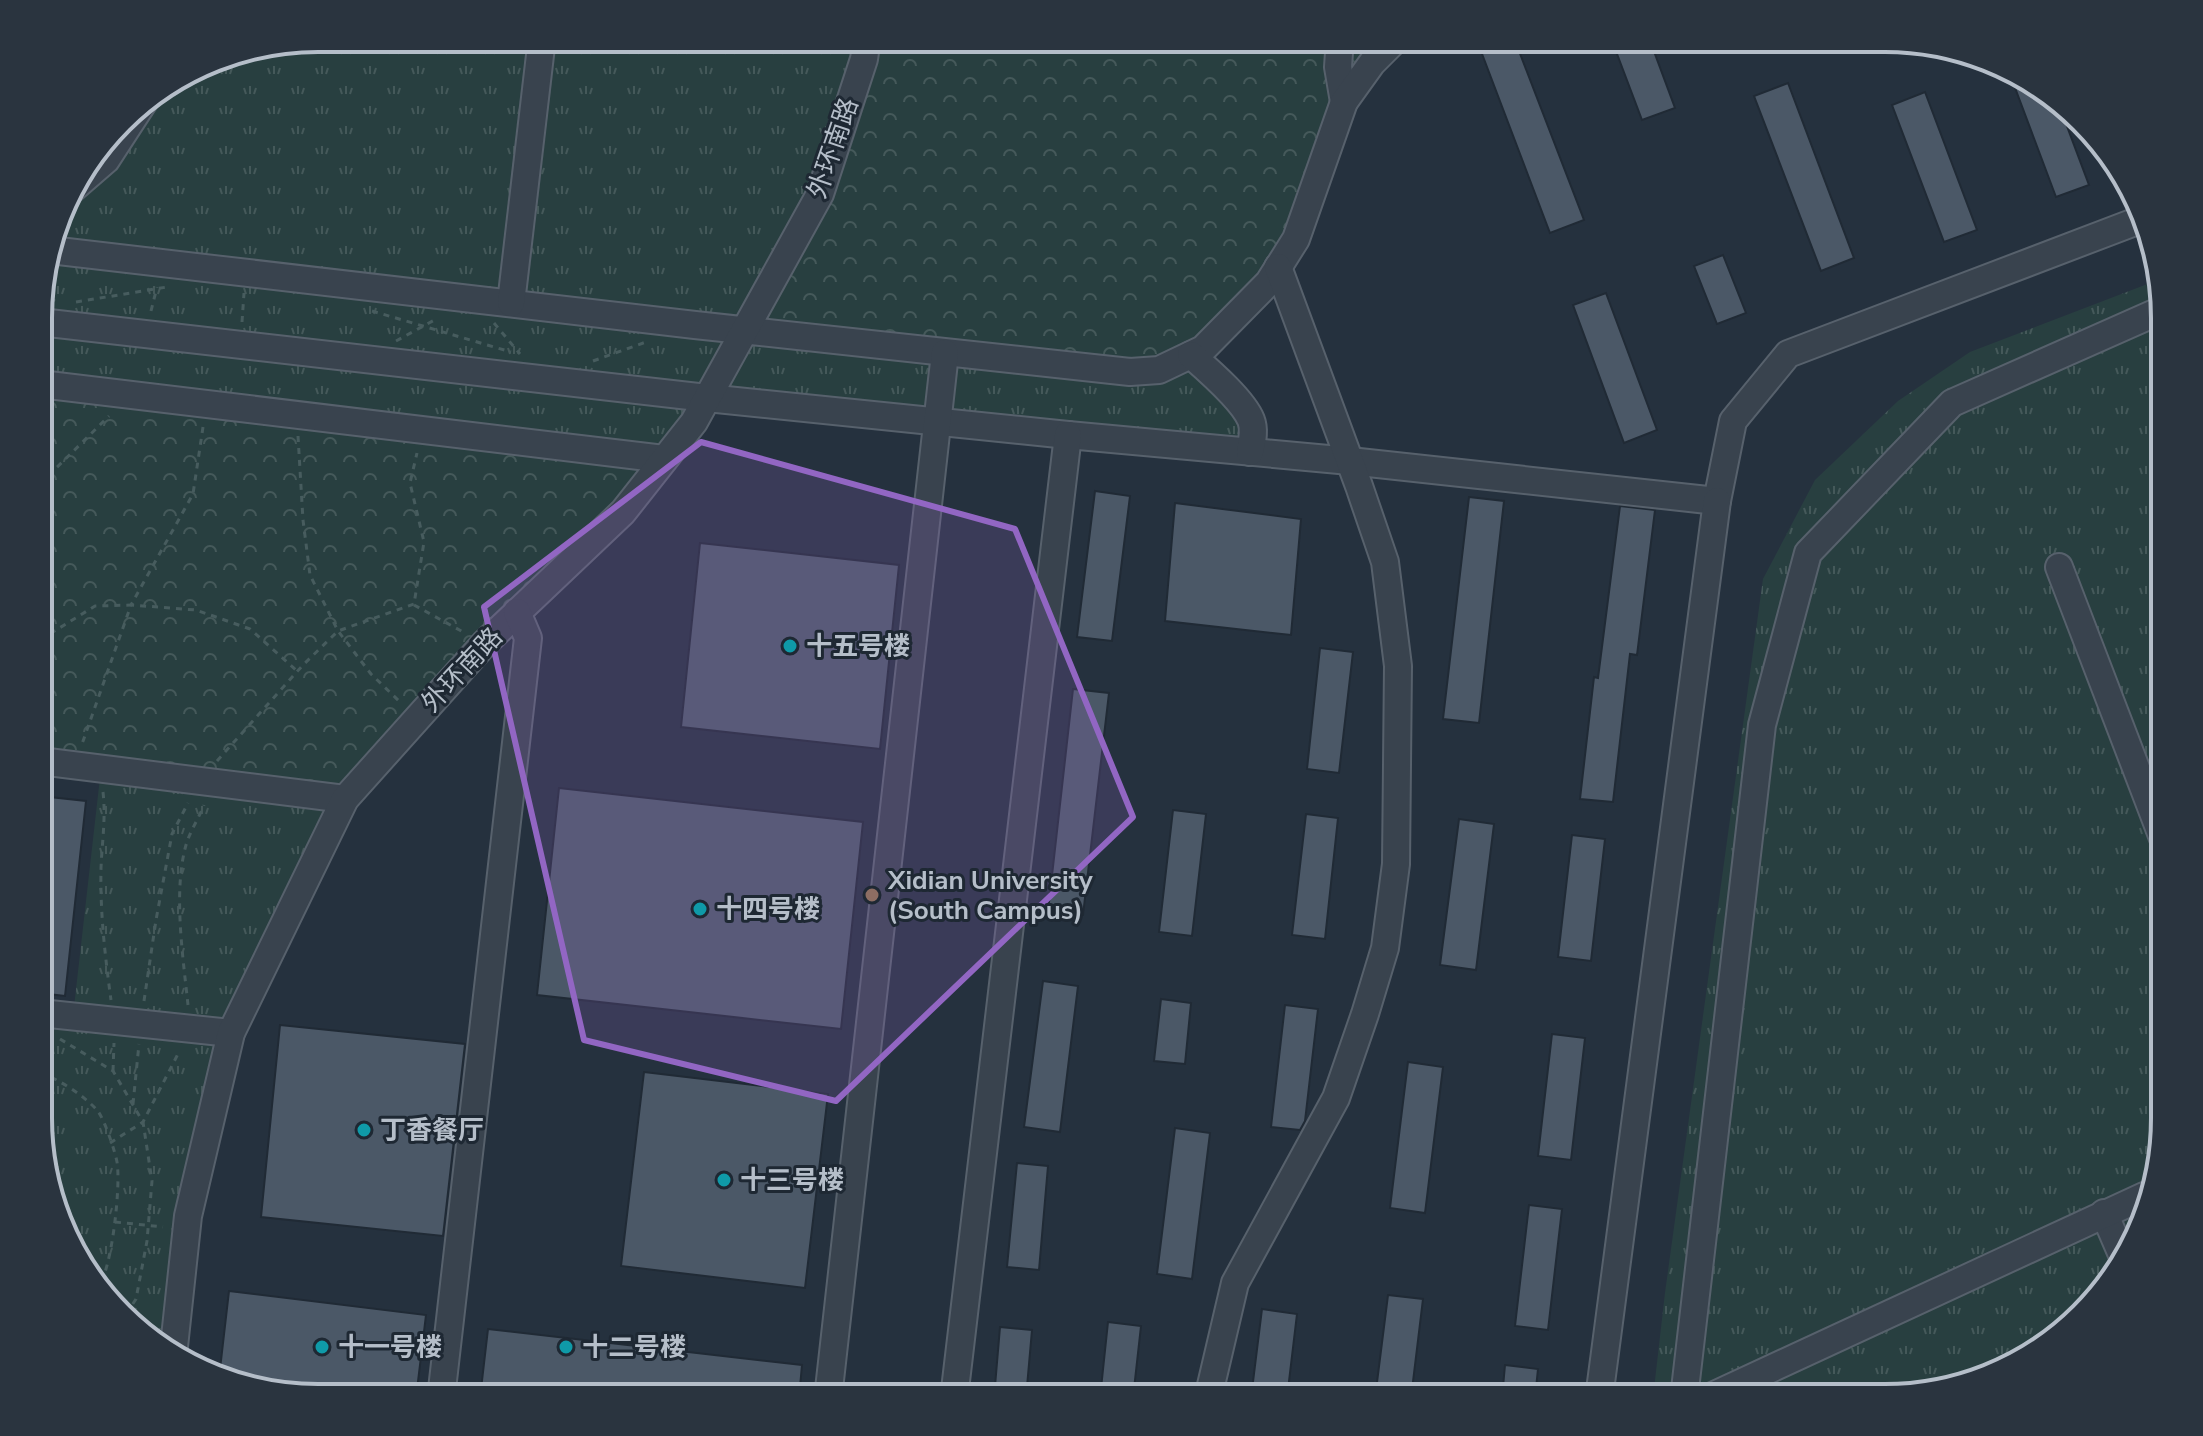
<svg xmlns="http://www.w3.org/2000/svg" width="2203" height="1436" viewBox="0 0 2203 1436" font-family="'Nunito Sans','Noto Sans SC',sans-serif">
  <defs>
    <pattern id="grass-tufts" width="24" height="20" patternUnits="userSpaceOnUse" patternTransform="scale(2)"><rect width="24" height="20" fill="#283f40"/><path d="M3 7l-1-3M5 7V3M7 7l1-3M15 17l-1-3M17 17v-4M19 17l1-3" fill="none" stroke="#45595a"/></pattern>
    <pattern id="forest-crowns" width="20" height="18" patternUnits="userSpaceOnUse" patternTransform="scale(2)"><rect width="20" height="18" fill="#283f40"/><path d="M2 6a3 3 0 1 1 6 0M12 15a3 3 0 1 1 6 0" fill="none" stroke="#45595a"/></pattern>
  </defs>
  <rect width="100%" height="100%" fill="#25313e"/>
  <g fill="url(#grass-tufts)">
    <polygon points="318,38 867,38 1240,404 1250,452 707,398 664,459 40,384 40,282 67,194 145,100 212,59"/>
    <polygon points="2158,280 2164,301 2164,1135 2117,1274 2024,1361 1902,1397 1653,1398 1665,1293 1763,579 1815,480 1898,401 1970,352"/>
    <polygon points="101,769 345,799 231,1033 162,1350 76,1258 40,1154 40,1013 73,1016"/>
  </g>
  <g fill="url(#forest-crowns)">
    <polygon points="867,38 1400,38 1344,102 1269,282 1159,370 746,331 820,194"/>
    <polygon points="40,384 664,459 345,799 40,761"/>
  </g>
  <g fill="#4b5867" stroke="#202a35" stroke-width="2">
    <polygon points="1476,38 1514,38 1584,220 1550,233"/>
    <polygon points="1611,38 1649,38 1675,108 1642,120"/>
    <polygon points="2008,69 2041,86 2059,105 2089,185 2056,197"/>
    <polygon points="1788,83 1854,258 1821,271 1754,96"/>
    <polygon points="1925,92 1977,230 1944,242 1892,105"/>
    <polygon points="1723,255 1746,313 1717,324 1694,266"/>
    <polygon points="1606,293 1657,430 1624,443 1573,305"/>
    <polygon points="1095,491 1130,496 1112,641 1077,637"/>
    <polygon points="1469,497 1504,501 1479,723 1443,719"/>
    <polygon points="1175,503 1301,519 1291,635 1165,621"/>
    <polygon points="1620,506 1655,510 1637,655 1630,654 1613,802 1580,799 1594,677 1598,678"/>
    <polygon points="700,543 899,565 880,749 681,727"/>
    <polygon points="1320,648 1353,652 1339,773 1307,769"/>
    <polygon points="1073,689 1109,693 1083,915 1048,911"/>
    <polygon points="559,788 863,822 841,1029 537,995"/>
    <polygon points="40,796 86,801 65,996 40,993"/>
    <polygon points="1173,810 1206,814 1192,936 1159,932"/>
    <polygon points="1306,814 1338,818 1325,939 1292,935"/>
    <polygon points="1459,819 1494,824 1476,970 1440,965"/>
    <polygon points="1572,835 1605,839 1591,961 1558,957"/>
    <polygon points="1043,981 1078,986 1060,1132 1024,1127"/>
    <polygon points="1161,999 1191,1003 1185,1064 1154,1061"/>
    <polygon points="1285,1005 1318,1009 1305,1121 1300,1130 1271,1127"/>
    <polygon points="280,1025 465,1044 443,1236 261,1217"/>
    <polygon points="1552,1034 1585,1038 1571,1160 1538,1156"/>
    <polygon points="1408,1062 1443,1067 1425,1213 1390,1208"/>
    <polygon points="644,1072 828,1094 805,1288 621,1266"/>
    <polygon points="1175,1128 1210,1133 1192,1279 1157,1274"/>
    <polygon points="1017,1163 1048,1166 1039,1270 1007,1267"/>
    <polygon points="1529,1205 1562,1209 1548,1330 1515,1326"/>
    <polygon points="229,1291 426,1315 416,1398 318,1398 229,1383 219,1378"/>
    <polygon points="1388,1295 1423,1299 1411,1398 1375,1398"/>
    <polygon points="1262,1309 1297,1314 1287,1398 1251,1398"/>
    <polygon points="1108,1322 1141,1326 1133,1398 1100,1398"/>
    <polygon points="1000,1327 1032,1330 1026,1398 994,1398"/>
    <polygon points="488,1329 802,1365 799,1398 480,1398"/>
    <polygon points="1505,1365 1538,1369 1535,1398 1502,1398"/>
  </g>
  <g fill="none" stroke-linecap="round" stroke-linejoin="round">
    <g stroke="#57616c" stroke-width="30">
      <g id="minor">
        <polyline points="1340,38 1338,67 1344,102"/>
        <polyline points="69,192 106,160 145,100"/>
        <polyline points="50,250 695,325 1130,372 1159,370 1203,349 1269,282 1296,239 1344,102 1372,63 1397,38"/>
        <polyline points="511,303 542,38"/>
        <polyline points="40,322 707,398 1068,435 1350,461 1717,501 1733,421 1788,354 2140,220"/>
        <path d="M 1191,355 C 1208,370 1243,400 1251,420 C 1255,430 1252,442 1250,452"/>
        <polyline points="40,384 664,459"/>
        <polyline points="2059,567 2164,841"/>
        <polyline points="40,761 345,799"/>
        <polyline points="40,1013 231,1033"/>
        <polyline points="2104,1213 2123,1257"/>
        <polyline points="173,1356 188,1216 231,1033 345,799 484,644 623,512 694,422 820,194 864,59 867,38"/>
        <polyline points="1710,1397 2144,1196"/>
        <polyline points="441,1398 528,638 517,612"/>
        <polyline points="828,1398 945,353"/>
        <polyline points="954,1398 1068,435"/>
        <polyline points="1208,1398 1235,1283 1336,1098 1365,1014 1385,948 1396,864 1398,666 1385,562 1359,486 1278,267"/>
        <polyline points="1599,1398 1717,501"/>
        <polyline points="1684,1398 1762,725 1808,553 1952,403 2164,309"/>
      </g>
    </g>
    <g stroke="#475c5e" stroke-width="3" stroke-dasharray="6 6" stroke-linecap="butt">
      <polyline points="40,293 55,301"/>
      <polyline points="76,302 167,287"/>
      <polyline points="151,311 157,287"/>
      <polyline points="372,311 511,352"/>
      <polyline points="242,322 244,293"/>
      <polyline points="494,323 520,354"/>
      <polyline points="396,341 438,318"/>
      <polyline points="593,361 646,342"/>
      <polyline points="203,427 193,494 131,605 196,610 250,629 297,671"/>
      <polyline points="298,436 303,520 310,575 338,631 371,674 400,702"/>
      <polyline points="40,484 109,416"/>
      <polyline points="414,605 463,632"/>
      <polyline points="40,640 95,606 131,605 82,744"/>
      <polyline points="217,761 303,665 338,631 414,604 424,542 410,483 417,453"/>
      <path d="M 103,792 C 106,818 102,842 101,868 C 100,912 105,956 111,1000"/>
      <polyline points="144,1001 156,920 172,834 188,803"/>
      <path d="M 188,1005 C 183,957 173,891 186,845 C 190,831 199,818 204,805"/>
      <polyline points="60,1039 113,1071 143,1122 152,1181 147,1241 136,1299 127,1313"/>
      <polyline points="113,1071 114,1043"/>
      <path d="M 40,1073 C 59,1079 83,1095 97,1110 C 104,1118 115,1151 117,1162 C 121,1186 112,1265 100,1284"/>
      <polyline points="133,1104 139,1044"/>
      <polyline points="110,1143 143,1122 180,1050"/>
      <polyline points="115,1222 163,1227"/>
    </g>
    <use href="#minor" stroke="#39434e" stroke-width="26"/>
  </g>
  <path fill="#9266c3" fill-opacity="0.2" stroke="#9266c3" stroke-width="6" stroke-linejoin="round" d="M 701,442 L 1015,529 L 1133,817 L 836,1101 L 584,1040 L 484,607 Z"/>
  <g fill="#0f9aa8" stroke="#1e2833" stroke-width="3">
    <circle cx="790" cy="646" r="8"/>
    <circle cx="700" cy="909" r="8"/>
    <circle cx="364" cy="1130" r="8"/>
    <circle cx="724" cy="1180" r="8"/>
    <circle cx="322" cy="1347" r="8"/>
    <circle cx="566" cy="1347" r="8"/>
  </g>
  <circle fill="#8d6e63" stroke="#1e2833" stroke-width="3" cx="872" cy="895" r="8"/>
  <g text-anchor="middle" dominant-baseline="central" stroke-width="6" stroke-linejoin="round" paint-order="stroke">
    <g font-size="26" fill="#b5bec9" stroke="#1e2833">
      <text transform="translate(833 148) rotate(-71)">外环南路</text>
      <text transform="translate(462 670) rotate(-47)">外环南路</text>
    </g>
    <g font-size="26" font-weight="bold" fill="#b5bec9" stroke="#1e2833" text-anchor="start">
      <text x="806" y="646">十五号楼</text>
      <text x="888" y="880">Xidian University<tspan x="888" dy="30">(South Campus)</tspan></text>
      <text x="716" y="909">十四号楼</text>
      <text x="380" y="1130">丁香餐厅</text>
      <text x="740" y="1180">十三号楼</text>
      <text x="338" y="1347">十一号楼</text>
      <text x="582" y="1347">十二号楼</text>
    </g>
  </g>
  <path d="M0 0H2203V1436H0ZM318 52H1885A266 266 0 0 1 2151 318V1118A266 266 0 0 1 1885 1384H318A266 266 0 0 1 52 1118V318A266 266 0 0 1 318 52Z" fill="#2a343f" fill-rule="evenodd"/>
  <path fill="none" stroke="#b5bec9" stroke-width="4" d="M318 52H1885A266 266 0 0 1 2151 318V1118A266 266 0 0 1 1885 1384H318A266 266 0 0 1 52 1118V318A266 266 0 0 1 318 52Z"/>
</svg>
